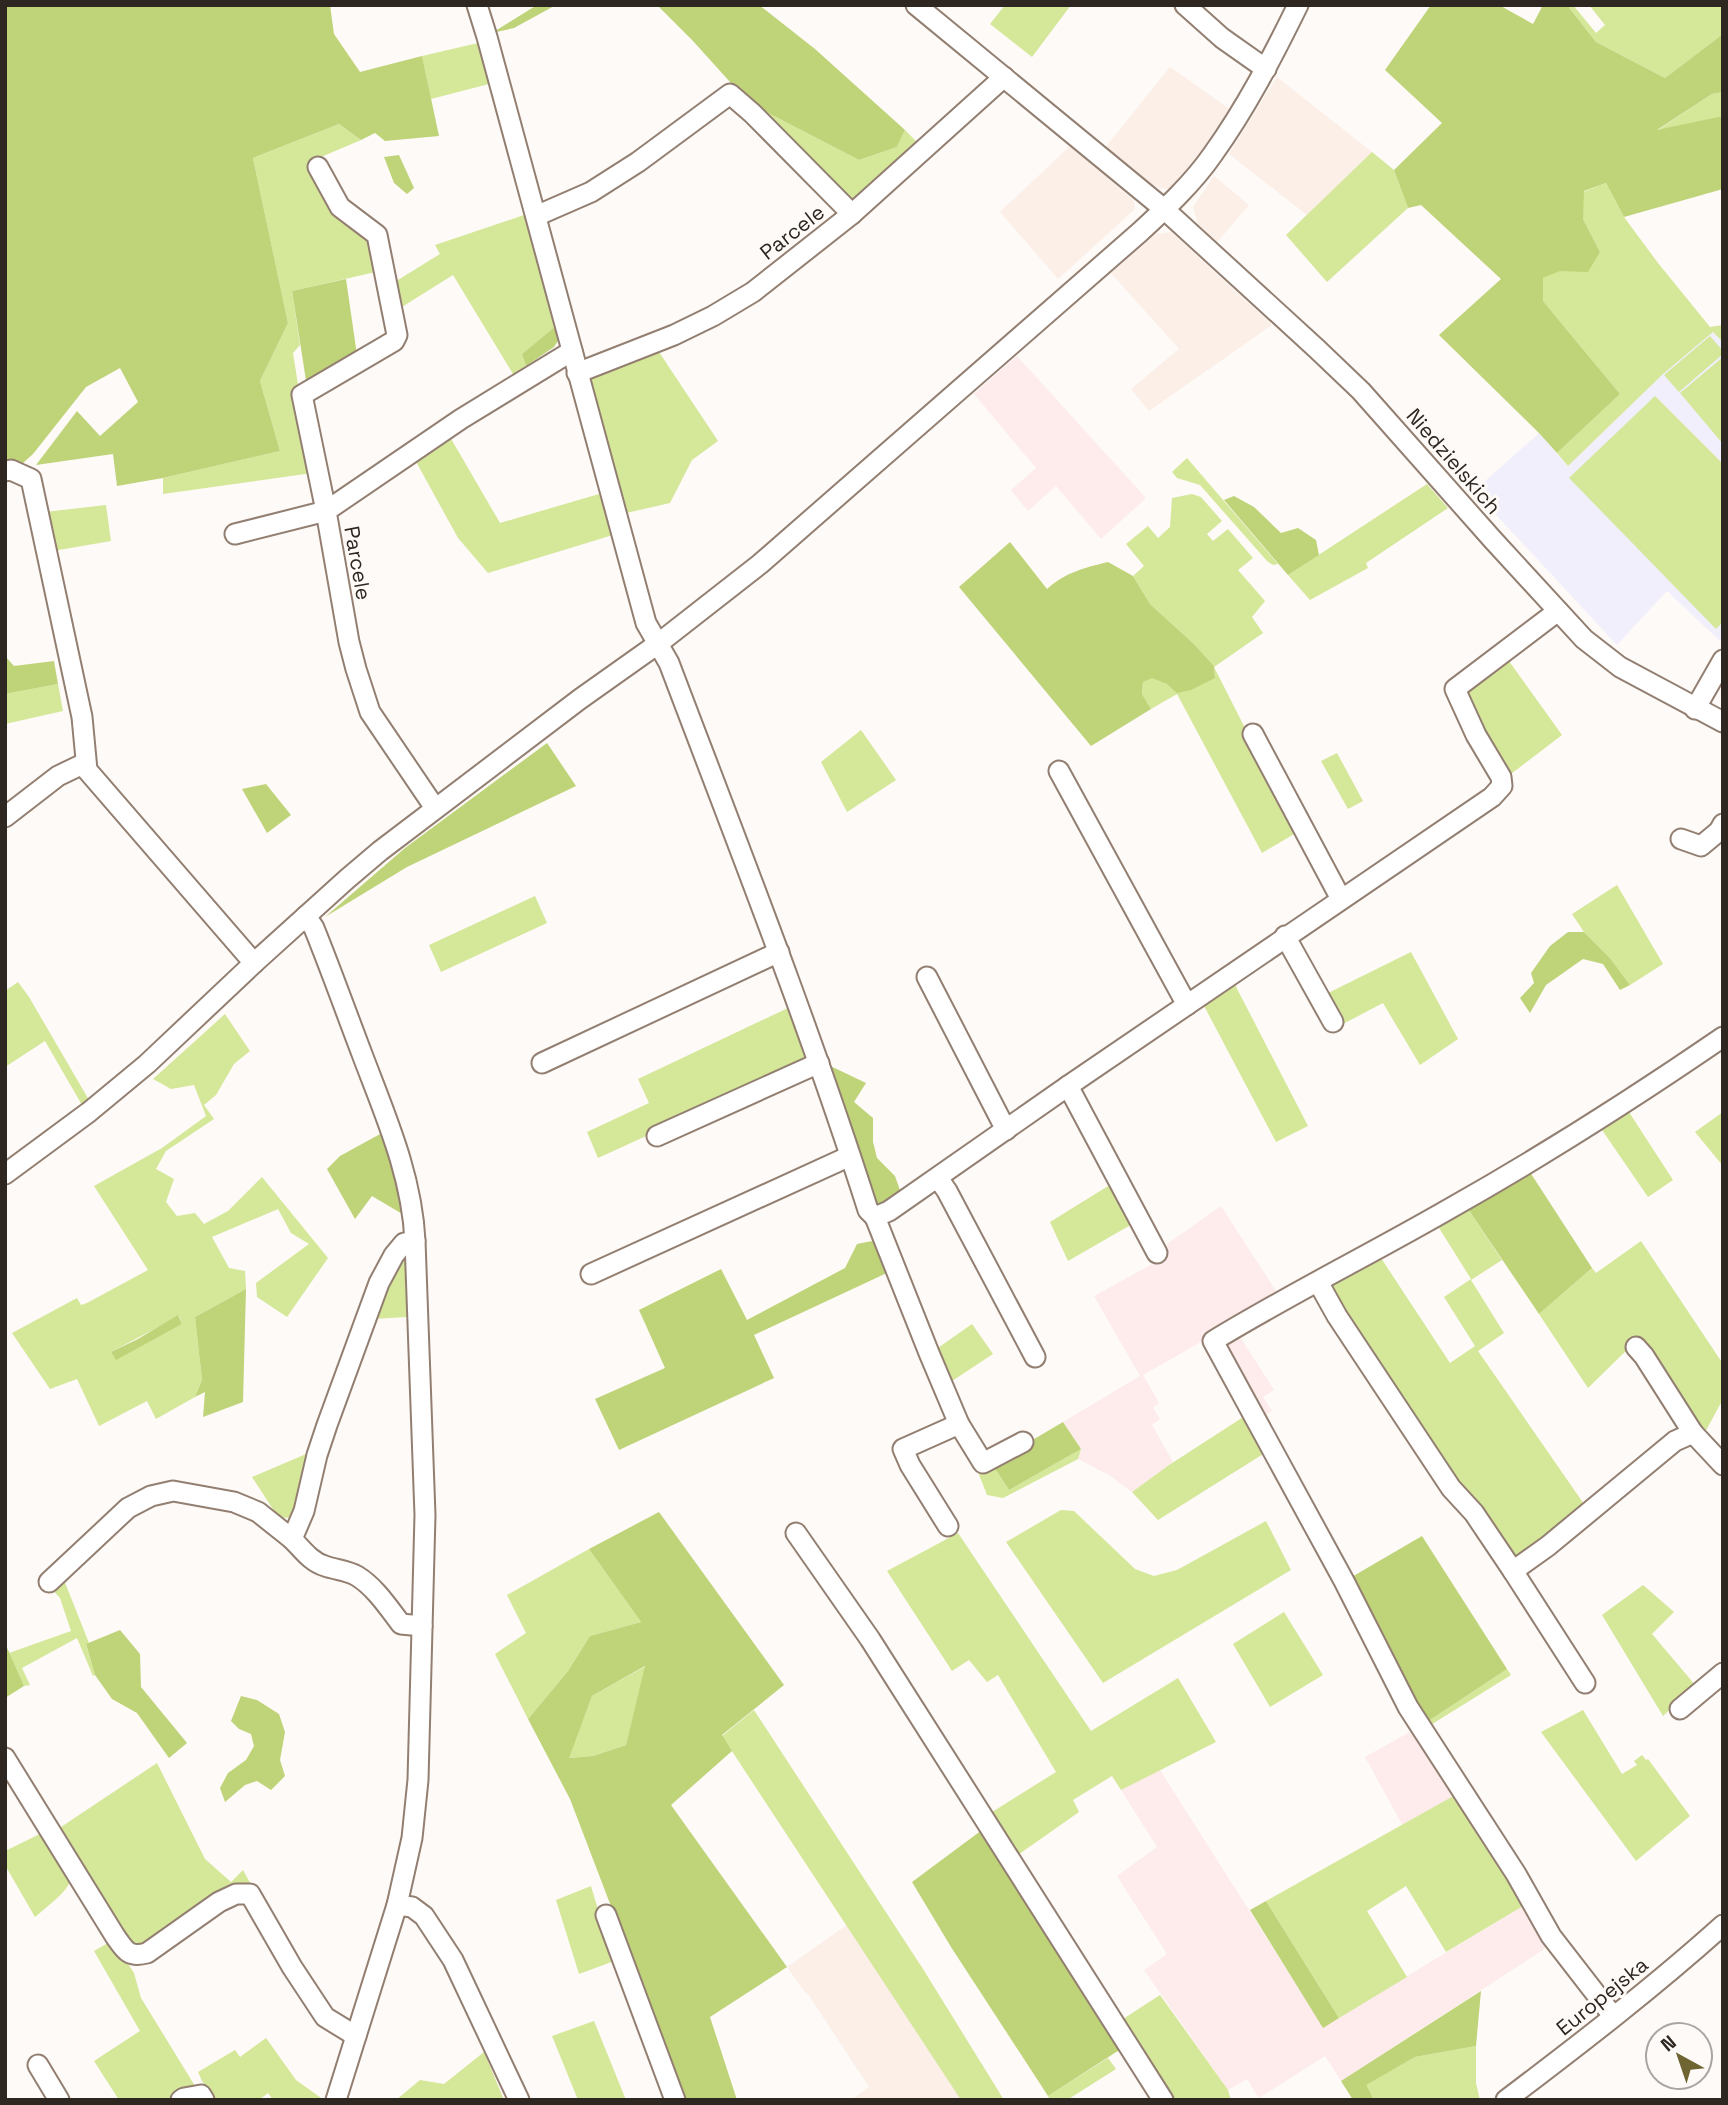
<svg xmlns="http://www.w3.org/2000/svg" width="1728" height="2105" viewBox="0 0 1728 2105" font-family="'Space Grotesk',sans-serif">
  <rect width="100%" height="100%" fill="#fefaf7"/>
  <g fill="#fbefe7">
    <polygon points="1170,67 1231,110 1211,141 1179,180 1168,189 1158,188 1149,182 1105,148"/>
    <polygon points="1277,77 1372,152 1307,215 1229,154"/>
    <polygon points="1070,146 1134,201 1135,209 1058,279 1000,212"/>
    <polygon points="1214,176 1249,205 1217,242 1198,224 1193,207"/>
    <polygon points="1171,232 1272,325 1149,411 1131,389 1179,349 1111,273 1156,234"/>
    <polygon points="847,1925 961,2100 851,2100 869,2087 808,1994 805,1992 787,1967"/>
  </g>
  <g fill="#fdeceb">
    <polygon points="1017,356 1146,498 1101,539 1056,486 1028,511 1011,490 1036,468 974,394"/>
    <polygon points="1221,1206 1276,1291 1199,1343 1143,1375 1159,1403 1153,1408 1160,1419 1152,1425 1173,1462 1132,1492 1109,1475 1078,1459 1081,1449 1063,1422 1140,1376 1094,1296 1169,1255 1167,1244"/>
    <polygon points="1237,1332 1274,1390 1263,1397 1272,1411 1261,1418 1221,1342"/>
    <polygon points="1415,1729 1457,1794 1403,1826 1365,1757"/>
    <polygon points="1160,1770 1323,2027 1528,1903 1552,1944 1341,2081 1325,2056 1259,2098 1247,2079 1228,2090 1144,1970 1167,1954 1117,1876 1157,1847 1121,1790"/>
  </g>
  <polygon fill="#f1effc" points="1713,332 1723,342 1723,637 1719,640 1667,591 1617,645 1474,491 1539,433 1568,466 1663,374"/>
  <g fill="#d5e799" fill-rule="evenodd">
    <polygon points="1005,5 1071,5 1032,57 990,24"/>
    <polygon points="1567,5 1573,5 1596,33 1605,25 1589,5 1723,5 1723,34 1665,78 1596,42"/>
    <polygon points="478,43 489,84 431,99 422,56"/>
    <polygon points="1723,92 1723,116 1655,132 1712,94"/>
    <polygon points="749,103 859,160 897,147 905,130 918,143 859,197 851,200"/>
    <polygon points="339,124 361,140 314,160 373,239 380,271 292,291 300,345 293,353 312,473 163,494 163,478 280,451 260,381 288,323 253,158"/>
    <polygon points="1372,152 1394,170 1408,208 1327,282 1286,235"/>
    <polygon points="1606,183 1624,217 1658,263 1710,327 1723,325 1723,342 1713,332 1663,374 1568,466 1557,453 1620,394 1543,301 1543,278 1600,252 1583,219 1583,192"/>
    <polygon points="524,215 557,325 522,354 526,366 513,374 453,275 397,310 393,283 440,254 435,245"/>
    <polygon points="1710,336 1723,351 1723,354 1679,392 1664,375"/>
    <polygon points="659,352 718,441 692,460 670,503 622,514 588,380 593,373"/>
    <polygon points="1723,357 1723,444 1680,393"/>
    <polygon points="1655,396 1723,464 1723,622 1716,629 1569,478"/>
    <polygon points="450,437 500,523 599,494 613,535 488,573 458,538 414,458"/>
    <polygon points="1187,458 1278,564 1273,565 1267,561 1200,485 1177,478 1172,472"/>
    <polygon points="1427,484 1448,508 1366,563 1368,568 1310,600 1288,575"/>
    <polygon points="1192,494 1201,497 1222,521 1207,534 1213,541 1228,529 1253,558 1238,570 1265,601 1252,617 1263,633 1214,667 1248,734 1301,830 1262,853 1177,694 1151,709 1142,694 1143,682 1152,677 1167,684 1215,678 1214,666 1195,645 1150,604 1133,576 1144,566 1126,544 1148,526 1158,538 1170,527 1172,498"/>
    <polygon points="106,505 111,541 53,551 45,512"/>
    <polygon points="1506,657 1562,735 1507,777 1462,688"/>
    <polygon points="58,684 63,711 5,724 5,694"/>
    <polygon points="861,730 896,780 847,812 821,762"/>
    <polygon points="1337,753 1363,801 1348,809 1321,761"/>
    <polygon points="1617,885 1663,964 1630,985 1610,958 1584,932 1572,914"/>
    <polygon points="535,896 547,923 441,972 429,945"/>
    <polygon points="1411,952 1458,1039 1420,1065 1383,1003 1341,1025 1326,994"/>
    <polygon points="1233,981 1308,1126 1276,1142 1202,1002"/>
    <polygon points="18,982 29,997 89,1100 82,1105 45,1041 5,1067 5,991"/>
    <polygon points="790,1007 809,1052 802,1065 598,1158 587,1132 649,1103 638,1079"/>
    <path d="M 225,1014 L 250,1051 L 234,1064 L 216,1095 L 204,1105 L 214,1119 L 166,1151 L 156,1169 L 174,1179 L 166,1202 L 177,1216 L 195,1213 L 204,1224 L 228,1211 L 262,1177 L 328,1258 L 287,1317 L 257,1297 L 256,1283 L 309,1244 L 291,1233 L 278,1209 L 212,1237 L 229,1268 L 245,1271 L 246,1289 L 195,1317 L 202,1380 L 195,1397 L 156,1419 L 147,1401 L 99,1426 L 77,1379 L 50,1389 L 12,1333 L 77,1298 L 81,1305 L 87,1303 L 148,1270 L 94,1186 L 162,1148 L 206,1116 L 194,1085 L 171,1089 L 153,1079 ZM 179,1316 L 182,1324 L 116,1359 L 111,1352 Z"/>
    <polygon points="1627,1109 1673,1180 1648,1197 1600,1127"/>
    <polygon points="1723,1112 1723,1166 1695,1132"/>
    <polygon points="1113,1183 1134,1223 1068,1261 1050,1222"/>
    <polygon points="1466,1206 1502,1260 1471,1280 1504,1333 1478,1351 1586,1507 1516,1562 1475,1507 1328,1290 1330,1284 1379,1255 1450,1363 1475,1346 1444,1297 1471,1279 1436,1223"/>
    <polygon points="1641,1241 1723,1364 1723,1399 1703,1436 1638,1339 1588,1388 1539,1314 1592,1268 1596,1273"/>
    <polygon points="408,1253 407,1317 373,1319 401,1254"/>
    <polygon points="972,1324 993,1354 949,1383 935,1350"/>
    <polygon points="1248,1414 1268,1451 1158,1520 1132,1492 1169,1465"/>
    <polygon points="1081,1449 1078,1459 1003,1498 987,1495 976,1467 992,1464 1009,1490"/>
    <polygon points="313,1451 298,1512 288,1518 278,1517 252,1477"/>
    <polygon points="1061,1510 1074,1511 1135,1569 1154,1576 1177,1570 1266,1521 1291,1570 1103,1683 1006,1542"/>
    <polygon points="958,1533 1091,1731 1178,1678 1216,1742 1121,1790 1112,1776 1073,1800 1079,1812 1015,1857 989,1814 1056,1772 998,1675 987,1682 969,1660 952,1671 887,1571"/>
    <polygon points="589,1549 641,1622 590,1636 568,1671 528,1719 495,1654 526,1633 507,1595"/>
    <polygon points="62,1575 89,1643 86,1645 95,1675 93,1676 77,1638 22,1668 30,1685 24,1686 9,1653 71,1631 60,1598 49,1586"/>
    <polygon points="1643,1585 1674,1612 1652,1634 1696,1686 1663,1716 1602,1615"/>
    <polygon points="1284,1612 1323,1675 1270,1707 1233,1644"/>
    <polygon points="646,1666 626,1745 593,1756 568,1758 592,1696"/>
    <polygon points="1507,1669 1511,1675 1429,1726 1427,1722"/>
    <polygon points="754,1710 923,1969 1004,2100 961,2100 722,1736"/>
    <polygon points="1583,1710 1622,1774 1637,1765 1634,1761 1642,1755 1646,1760 1648,1759 1690,1816 1636,1861 1541,1732"/>
    <polygon points="157,1763 205,1859 231,1882 243,1870 253,1888 142,1946 129,1943 55,1831"/>
    <polygon points="1457,1794 1528,1903 1446,1952 1406,1886 1367,1911 1407,1977 1339,2018 1266,1901"/>
    <path d="M 46,1831 C 77,1881 84,1877 35,1917 L 5,1865 L 5,1851 Z"/>
    <polygon points="591,1886 599,1913 617,1960 579,1974 556,1900"/>
    <polygon points="113,1940 134,1973 141,1998 195,2086 175,2100 119,2100 94,2061 140,2031 94,1951"/>
    <polygon points="1160,1995 1228,2090 1231,2100 1171,2100 1120,2021"/>
    <polygon points="594,2021 626,2100 578,2100 552,2036"/>
    <polygon points="266,2038 296,2080 324,2100 273,2100 268,2093 259,2100 217,2100 202,2081 198,2072 235,2050 240,2057"/>
    <polygon points="1476,2046 1476,2083 1480,2100 1374,2100 1365,2085 1415,2057"/>
    <polygon points="484,2052 504,2100 396,2100 420,2080 444,2084"/>
    <polygon points="1108,2058 1116,2069 1067,2100 1050,2100 1048,2096"/>
  </g>
  <g fill="#bfd378" fill-rule="evenodd">
    <polygon points="5,5 330,5 334,34 360,72 422,56 439,136 385,141 375,133 361,140 339,124 253,158 288,323 260,381 280,451 163,478 117,486 113,454 36,465 77,411 100,436 138,402 120,368 86,387 33,454 23,463 5,464"/>
    <polygon points="537,5 556,5 514,28 492,33"/>
    <polygon points="657,5 759,5 815,49 905,130 897,147 859,160 749,103 693,41"/>
    <polygon points="1431,5 1499,5 1533,24 1543,5 1567,5 1596,42 1665,78 1723,34 1723,92 1712,94 1657,130 1723,116 1723,189 1624,217 1606,183 1584,191 1583,219 1600,252 1588,272 1560,271 1543,278 1543,301 1620,394 1557,453 1539,433 1439,335 1501,279 1421,205 1408,208 1394,170 1442,123 1385,70"/>
    <polygon points="399,155 414,188 407,194 394,183 384,157"/>
    <polygon points="346,279 357,355 307,387 292,291"/>
    <polygon points="557,325 560,338 554,347 526,366 522,354"/>
    <polygon points="1234,496 1254,507 1281,533 1298,528 1316,540 1319,555 1288,575 1224,500"/>
    <path d="M 1010,542 L 1047,589 C 1066,572 1084,568 1108,562 L 1133,576 L 1150,604 L 1195,645 L 1214,666 L 1215,678 L 1191,690 L 1177,693 L 1167,684 L 1152,678 L 1143,682 L 1142,694 L 1151,709 L 1091,746 L 959,587 Z"/>
    <polygon points="5,656 14,666 54,661 58,684 5,694"/>
    <polygon points="547,743 576,786 407,867 325,917 405,848"/>
    <polygon points="266,784 291,815 267,833 242,789"/>
    <polygon points="1568,932 1584,932 1610,958 1630,985 1620,990 1603,964 1583,959 1546,985 1530,1013 1520,998 1534,983 1531,973 1550,946"/>
    <polygon points="820,1061 866,1083 854,1102 873,1118 873,1142 877,1158 895,1176 901,1193 881,1207 872,1205"/>
    <polygon points="382,1133 390,1148 404,1215 372,1196 355,1219 327,1169 340,1156"/>
    <polygon points="1528,1169 1592,1268 1539,1314 1466,1206"/>
    <polygon points="877,1240 889,1272 754,1335 774,1378 619,1450 595,1399 665,1368 639,1310 721,1269 747,1320 845,1268 857,1244"/>
    <polygon points="246,1289 243,1402 203,1417 205,1392 195,1397 202,1380 195,1317"/>
    <polygon points="178,1315 182,1324 116,1360 111,1352 138,1339"/>
    <polygon points="1063,1422 1081,1449 1009,1490 992,1464"/>
    <path d="M 659,1512 L 784,1685 L 722,1735 L 732,1751 L 671,1805 L 787,1967 L 710,2017 L 737,2100 L 685,2100 L 570,1799 L 528,1719 L 568,1671 L 590,1636 L 641,1622 L 589,1549 ZM 645,1666 L 626,1745 L 593,1756 L 569,1758 L 592,1696 Z"/>
    <polygon points="1422,1536 1507,1669 1427,1722 1350,1578"/>
    <polygon points="120,1630 140,1654 141,1687 187,1743 169,1758 137,1713 112,1699 95,1675 86,1644"/>
    <polygon points="5,1643 24,1686 5,1698"/>
    <polygon points="241,1696 257,1700 279,1714 285,1732 280,1760 285,1776 271,1790 257,1781 245,1785 225,1802 220,1788 228,1773 246,1760 254,1746 251,1734 239,1729 231,1721"/>
    <polygon points="982,1830 1124,2047 1048,2096 951,1947 912,1882"/>
    <polygon points="1266,1901 1339,2018 1323,2028 1250,1910"/>
    <polygon points="1481,1991 1476,2046 1415,2057 1366,2085 1374,2100 1353,2100 1341,2081"/>
  </g>
  <g fill="none" stroke-linecap="round" stroke-linejoin="round">
    <g stroke="#937f71" stroke-width="23">
      <g id="minor">
        <path d="M 477,5 L 487,37 L 646,623 L 669,663 C 738,845 809,1025 868,1210 L 875,1217 L 889,1211 L 1068,1086 L 1492,797 L 1502,786 L 1501,777 L 1476,735 L 1455,689 L 1558,611"/>
        <polyline points="916,5 1164,209 1317,349 1361,391 1493,540 1584,639 1620,667 1723,722"/>
        <polyline points="1185,5 1222,38 1266,69"/>
        <polyline points="536,216 591,192 638,162 730,94 752,113 852,214"/>
        <polyline points="577,373 674,335 713,316 753,292 852,214 1004,77"/>
        <polyline points="5,471 11,470 31,479 82,717 87,770 254,963"/>
        <polyline points="235,534 326,511 302,395 394,341 397,335 377,235 340,207 318,167"/>
        <polyline points="1695,709 1723,660"/>
        <polyline points="1253,734 1341,899"/>
        <polyline points="1059,771 1187,1005"/>
        <polyline points="435,808 370,712 356,669 349,642 326,511 461,419 572,351"/>
        <polyline points="5,817 58,776 85,763"/>
        <polyline points="1681,839 1701,846 1719,831 1723,824"/>
        <path d="M 306,916 L 314,928 C 331,970 346,1012 362,1054 C 385,1115 412,1175 415,1241 L 425,1515 L 418,1780 L 412,1838 L 397,1905 L 336,2100"/>
        <polyline points="1285,936 1333,1022"/>
        <polyline points="927,977 1006,1130"/>
        <polyline points="542,1063 779,952"/>
        <polyline points="1068,1086 1157,1253"/>
        <polyline points="657,1136 819,1063"/>
        <path d="M 5,1174 L 89,1112 L 147,1064 L 254,963 L 347,879 L 380,851 L 580,699 L 659,643 L 760,564 L 1140,232 C 1166,208 1193,183 1213,154 C 1246,108 1273,56 1298,5"/>
        <polyline points="938,1178 947,1191 1035,1357"/>
        <polyline points="875,1217 929,1353 959,1424 983,1463 1023,1442"/>
        <path d="M 415,1241 L 404,1243 L 394,1255 L 379,1283 L 327,1425 L 317,1455 L 304,1511 L 292,1539 C 302,1549 311,1562 325,1566 C 336,1570 347,1570 357,1576 C 375,1587 388,1607 401,1624 L 422,1626"/>
        <polyline points="591,1274 850,1156"/>
        <polyline points="1318,1282 1337,1316 1451,1488 1474,1513 1513,1571"/>
        <polyline points="1636,1347 1644,1356 1693,1433"/>
        <polyline points="948,1526 910,1465 903,1449 959,1424"/>
        <polyline points="796,1533 870,1639 1163,2100"/>
        <polyline points="49,1582 128,1508 151,1496 173,1491 234,1502 258,1512 292,1539"/>
        <polyline points="1585,1683 1513,1571 1548,1546 1675,1441 1693,1433 1723,1465"/>
        <polyline points="1680,1709 1723,1673"/>
        <path d="M 5,1758 L 115,1936 C 125,1950 128,1958 147,1953 L 219,1902 L 236,1894 L 250,1894 L 292,1967 L 325,2017 L 356,2036"/>
        <polyline points="397,1905 412,1907 424,1916 453,1960 519,2100"/>
        <polyline points="606,1915 675,2100"/>
        <path d="M 1613,2016 L 1551,1936 L 1516,1874 L 1408,1707 L 1344,1581 L 1213,1341 C 1290,1294 1371,1254 1449,1209 C 1543,1156 1634,1098 1723,1037"/>
        <polyline points="38,2065 59,2100"/>
        <polyline points="181,2100 184,2098 201,2095 204,2100"/>
        <path d="M 1506,2100 C 1580,2044 1654,1987 1723,1925"/>
      </g>
    </g>
    <use href="#minor" stroke="#fff" stroke-width="19"/>
  </g>
  <g text-anchor="middle" dominant-baseline="central" stroke-width="6" stroke-linejoin="round" paint-order="stroke">
    <g font-size="21" fill="#2e2620" stroke="#fefaf7">
      <text transform="translate(792 232) rotate(-38)">Parcele</text>
      <text transform="translate(1454 461) rotate(49)">Niedzielskich</text>
      <text transform="translate(358 563) rotate(80)">Parcele</text>
      <text transform="translate(1602 1996) rotate(-39)">Europejska</text>
    </g>
  </g>
  <rect width="1728" height="2105" fill="none" stroke="#2e2620" stroke-width="14"/>
  <g transform="translate(1679 2056) rotate(320)"><circle r="33" fill="#fefaf7" stroke="#aba5a1" stroke-width="2"/>
  <path d="M0-5L12 26L0 18L-12 26Z" fill="#6e6532"/>
  <text y="-10" font-size="19" font-weight="bold" text-anchor="middle" fill="#2e2620">N</text>
  </g>
</svg>
